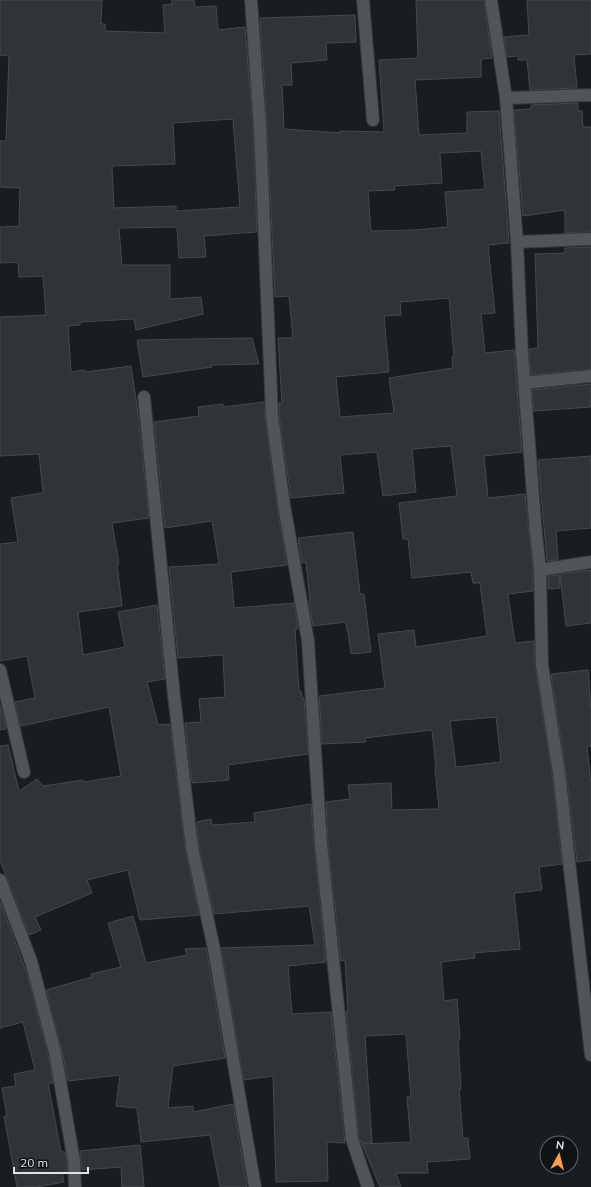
<svg xmlns="http://www.w3.org/2000/svg" width="591" height="1187" viewBox="0 0 591 1187" font-family="Mulish,sans-serif">
  <rect width="100%" height="100%" fill="#191c20"/>
  <g fill="#303338" stroke="#464a4e" fill-rule="evenodd">
    <path d="M 0,0 L 102,0 L 101,24 L 105,24 L 105,31 L 165,33 L 163,5 L 172,4 L 172,0 L 194,0 L 195,7 L 216,6 L 218,30 L 245,27 L 253,127 L 257,232 L 204,236 L 206,257 L 179,258 L 177,227 L 119,228 L 122,265 L 170,265 L 170,299 L 201,297 L 203,314 L 136,330 L 134,319 L 80,322 L 80,325 L 68,326 L 71,372 L 84,370 L 85,372 L 131,366 L 137,407 L 149,518 L 112,523 L 119,564 L 117,564 L 122,606 L 78,612 L 83,655 L 125,647 L 118,612 L 157,605 L 165,679 L 147,682 L 158,725 L 170,724 L 185,848 L 199,915 L 140,920 L 128,870 L 87,880 L 92,893 L 35,917 L 41,930 L 29,935 L 0,860 L 0,746 L 8,745 L 19,791 L 37,779 L 43,786 L 83,780 L 84,782 L 121,776 L 109,707 L 21,726 L 15,702 L 35,698 L 27,656 L 0,661 L 0,544 L 18,542 L 11,498 L 43,493 L 39,454 L 0,456 L 0,317 L 46,315 L 43,276 L 19,277 L 18,262 L 0,263 L 0,227 L 19,226 L 20,188 L 0,187 L 0,141 L 6,141 L 9,56 L 0,55 ZM 233,119 L 240,207 L 176,211 L 176,206 L 114,208 L 112,166 L 175,164 L 173,123 Z"/>
    <path d="M 416,0 L 484,0 L 492,58 L 481,59 L 481,77 L 415,80 L 419,135 L 467,133 L 467,112 L 499,111 L 509,243 L 488,245 L 495,313 L 481,314 L 485,353 L 514,350 L 522,452 L 484,456 L 488,498 L 525,494 L 533,570 L 533,591 L 508,594 L 515,643 L 534,641 L 535,666 L 552,774 L 562,864 L 539,867 L 542,890 L 514,893 L 520,949 L 474,953 L 475,958 L 441,962 L 444,1001 L 457,999 L 460,1040 L 458,1040 L 461,1089 L 459,1089 L 463,1138 L 468,1138 L 470,1159 L 427,1162 L 428,1173 L 396,1173 L 401,1187 L 380,1187 L 362,1144 L 411,1142 L 407,1097 L 411,1097 L 406,1034 L 365,1036 L 372,1143 L 361,1143 L 359,1137 L 346,1011 L 348,1011 L 345,960 L 341,961 L 328,843 L 326,802 L 350,799 L 348,785 L 391,783 L 392,810 L 439,809 L 435,768 L 436,768 L 432,730 L 365,738 L 366,742 L 322,744 L 319,696 L 385,688 L 378,634 L 414,630 L 416,647 L 487,636 L 480,583 L 473,583 L 471,572 L 412,578 L 408,539 L 403,539 L 399,503 L 457,496 L 451,446 L 412,449 L 416,492 L 383,496 L 377,452 L 340,455 L 344,493 L 291,498 L 279,415 L 279,403 L 282,403 L 278,338 L 293,338 L 289,296 L 275,297 L 267,126 L 260,18 L 355,15 L 356,42 L 326,43 L 327,60 L 291,63 L 292,85 L 282,85 L 284,129 L 340,133 L 340,131 L 384,132 L 379,60 L 418,58 ZM 481,151 L 485,189 L 445,192 L 448,227 L 415,230 L 371,231 L 368,191 L 395,190 L 394,186 L 442,183 L 440,153 ZM 449,298 L 454,357 L 452,357 L 453,368 L 389,378 L 394,413 L 340,417 L 336,377 L 389,372 L 384,316 L 401,315 L 400,302 ZM 496,717 L 501,762 L 456,767 L 450,721 Z"/>
    <polygon points="527,0 591,0 591,54 574,55 577,88 530,90 527,60 518,60 518,56 507,57 504,37 529,35"/>
    <polygon points="578,103 578,111 582,111 583,127 591,127 591,232 565,233 565,210 523,216 514,110 531,109 531,105"/>
    <polygon points="591,247 591,369 531,375 529,349 538,348 535,254 565,253 565,248"/>
    <polygon points="252,338 259,364 211,365 212,367 143,377 137,340"/>
    <polygon points="591,384 591,407 534,411 532,390"/>
    <polygon points="264,402 265,417 277,506 287,565 231,572 234,608 294,603 298,628 298,629 295,629 299,691 301,691 302,698 304,698 308,754 228,765 229,780 192,783 185,723 201,722 199,699 225,697 223,655 178,658 169,567 219,564 212,521 165,528 154,422 199,416 198,407 223,404 223,407"/>
    <polygon points="591,456 591,528 556,531 558,560 547,561 538,460"/>
    <polygon points="353,532 360,594 364,594 371,652 351,654 348,631 347,631 346,622 313,626 309,601 310,601 306,562 302,563 298,538"/>
    <polygon points="591,570 591,623 566,626 560,574"/>
    <polygon points="559,575 560,588 548,589 548,576"/>
    <polygon points="588,670 591,711 591,746 587,747 591,785 591,860 577,862 566,772 551,674"/>
    <polygon points="0,705 6,729 0,730"/>
    <polygon points="311,804 314,845 326,962 288,966 292,1014 331,1012 345,1143 327,1142 328,1181 276,1182 273,1076 244,1080 221,948 315,945 309,906 214,914 199,846 197,822 211,819 212,825 255,822 254,813"/>
    <polygon points="0,901 27,974 48,1054 53,1083 48,1083 61,1152 65,1152 67,1162 67,1171 62,1172 64,1182 37,1187 17,1187 4,1116 7,1116 2,1088 16,1086 14,1074 35,1070 23,1022 0,1028"/>
    <polygon points="133,916 146,963 187,955 185,949 206,948 225,1058 173,1066 168,1108 193,1106 193,1112 233,1104 247,1187 220,1187 210,1135 141,1142 137,1108 116,1106 120,1075 68,1081 62,1050 46,990 92,977 91,974 121,967 108,923"/>
    <polygon points="140,1145 144,1187 122,1187 121,1167 82,1170 80,1151"/>
  </g>
  <g fill="none" stroke-linecap="round" stroke-linejoin="round">
    <g stroke="#353739" stroke-width="14">
      <g id="lane">
        <polyline points="251,0 260,127 272,416 284,505 308,641 321,844 352,1139 368,1187"/>
        <polyline points="363,0 373,120"/>
        <polyline points="491,0 506,98 517,242 522,354 536,533 540,570 542,665 559,773 591,1055"/>
        <polyline points="506,98 591,95"/>
        <polyline points="517,242 591,239"/>
        <polyline points="525,383 591,376"/>
        <polyline points="144,397 174,696 192,847 214,949 255,1187"/>
        <polyline points="540,570 591,562"/>
        <polyline points="0,670 24,772"/>
        <polyline points="0,880 31,961 55,1052 74,1161 75,1187"/>
      </g>
    </g>
    <use href="#lane" stroke="#515458" stroke-width="12"/>
  </g>
  <g transform="translate(559 1155) rotate(7)"><circle r="19" fill="#101316" stroke="#646669"/>
  <path d="M0-3L7 15L0 10L-7 15Z" fill="#f8a04b"/>
  <text y="-6" font-size="11" font-weight="bold" text-anchor="middle" fill="#e1e3e5">N</text>
  </g>
  <path d="M14 1167v6h74v-6" fill="none" stroke="#e1e3e5" stroke-width="2"/>
  <text x="20" y="1167" font-size="12" fill="#e1e3e5" stroke="#101316" stroke-width="3" paint-order="stroke">20 m</text>
</svg>
